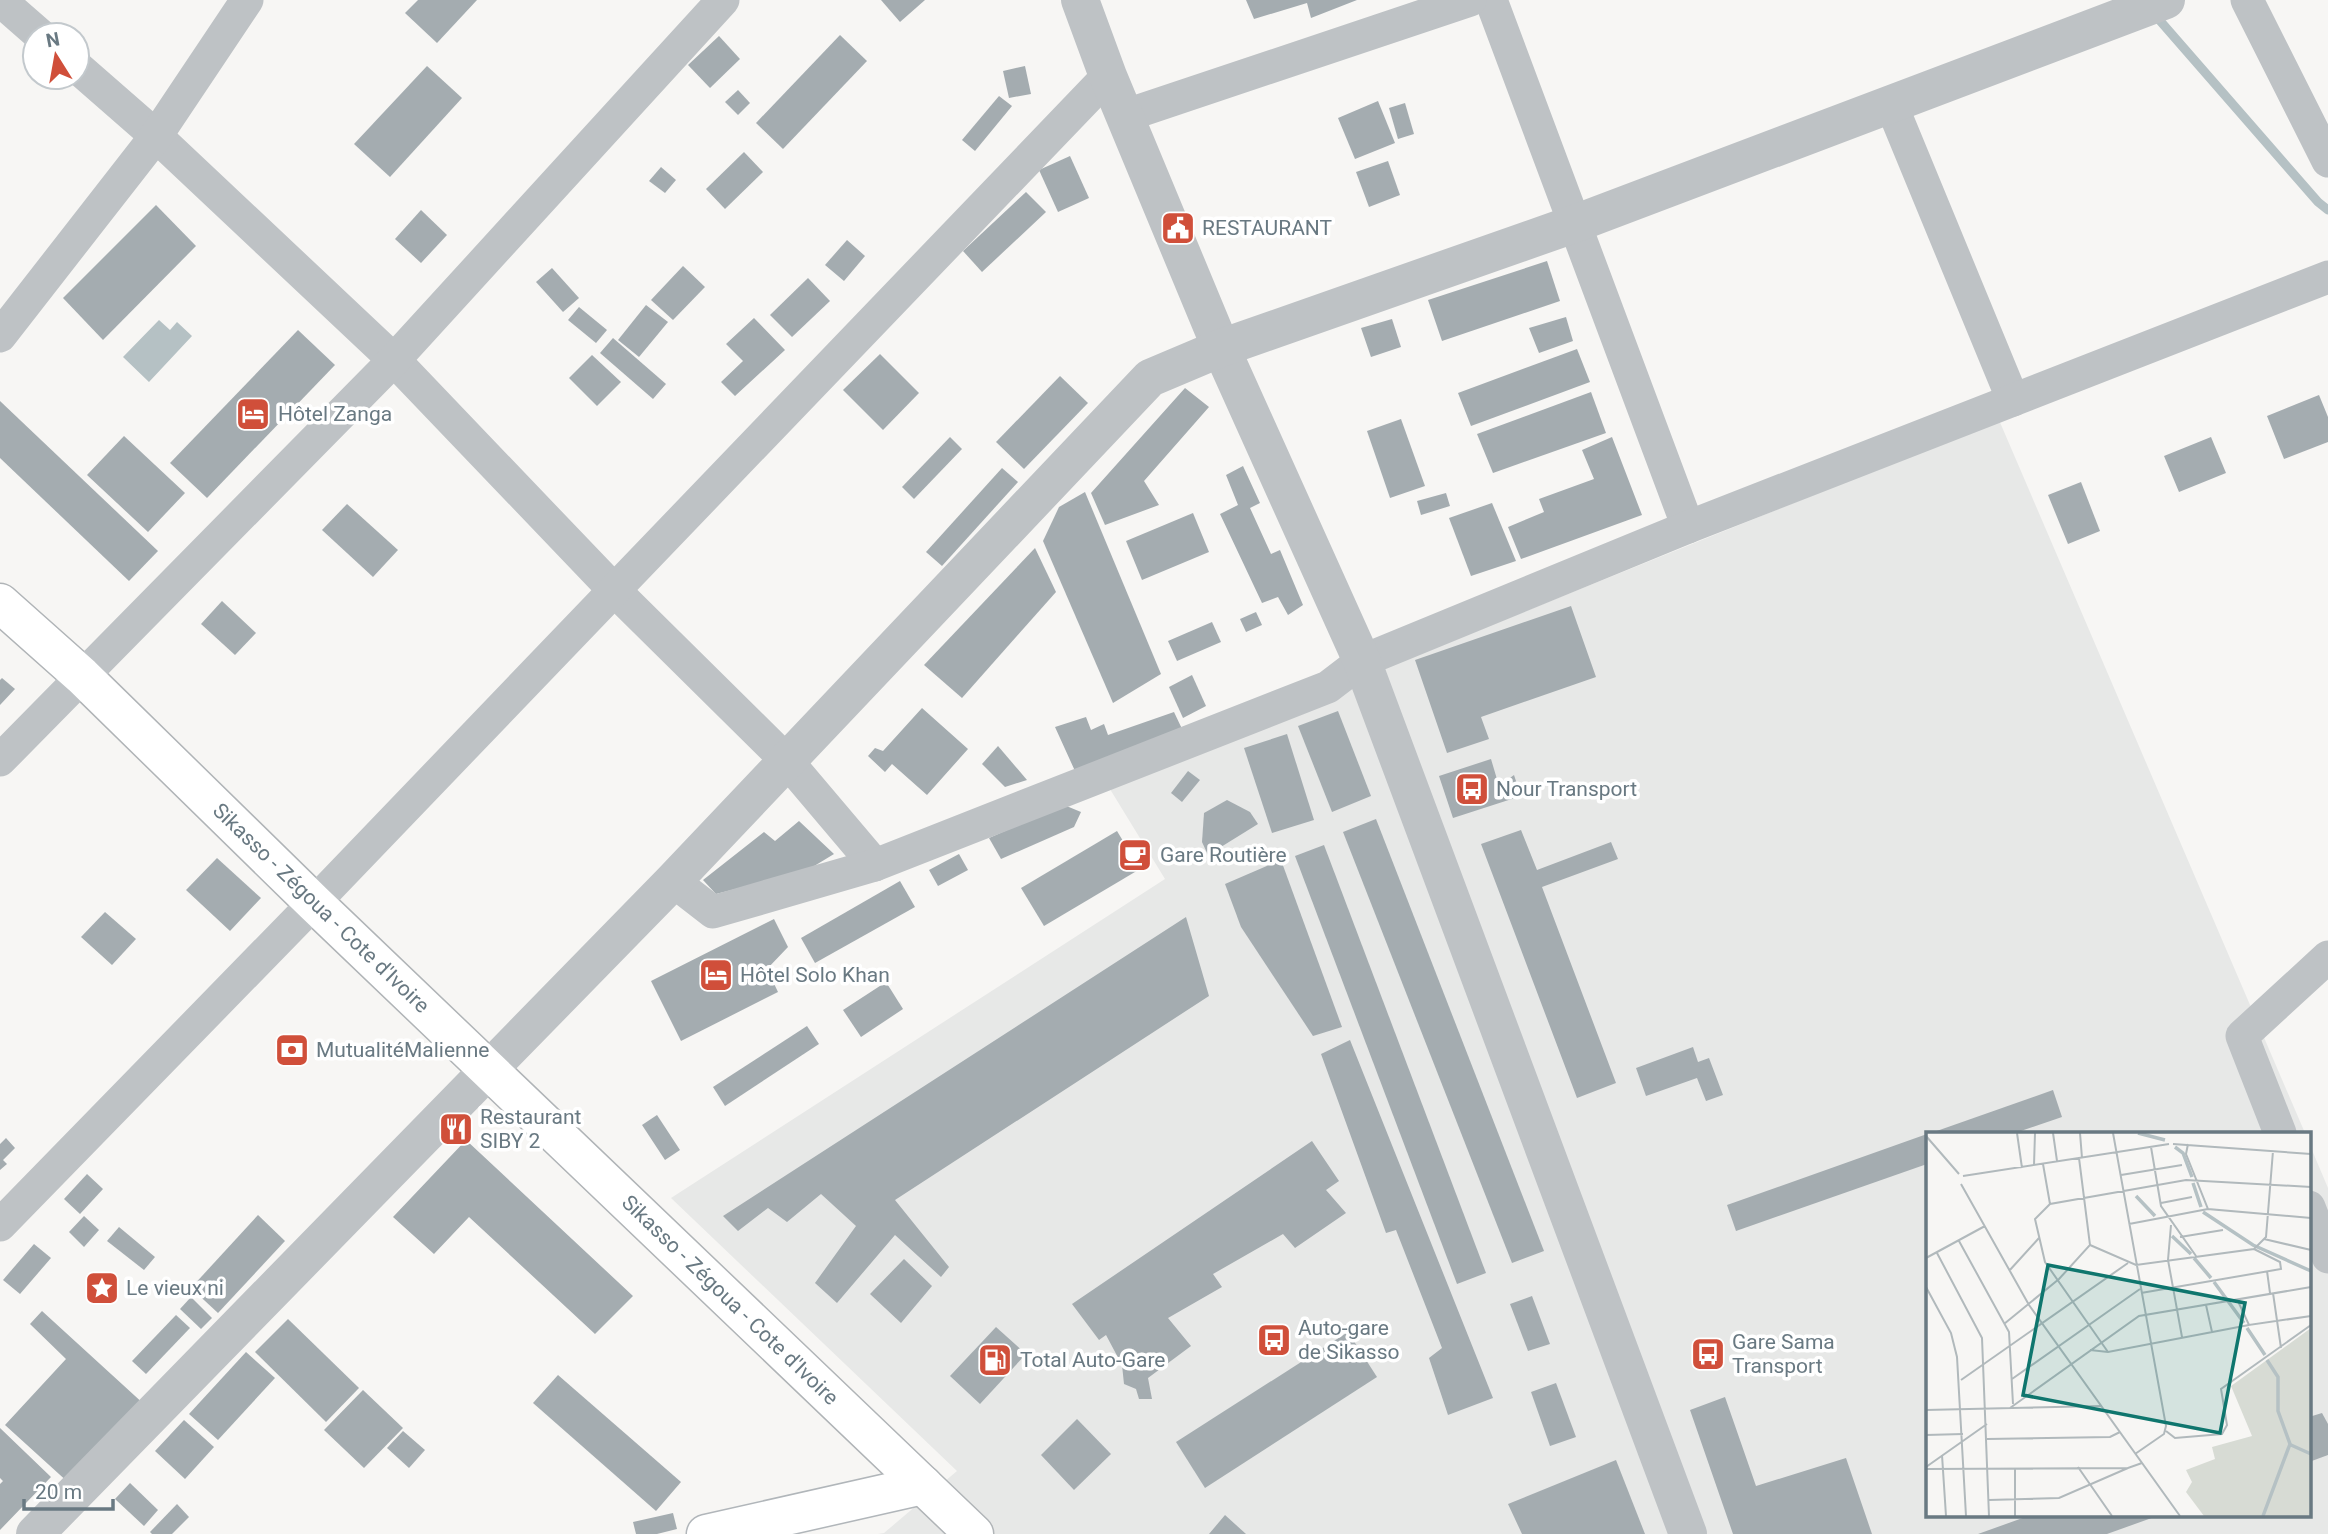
<svg xmlns="http://www.w3.org/2000/svg" width="2328" height="1534" viewBox="0 0 2328 1534" font-family="Roboto,sans-serif">
  <rect width="100%" height="100%" fill="#f7f6f4"/>
  <polygon fill="#e7e8e7" points="1999,420 2305,1133 1927,1133 1927,1515 2309,1515 2309,1143 2328,1188 2328,1534 878,1534 884,1533 957,1471 671,1198 1165,879 1105,781"/>
  <polygon fill="#b5c1c4" points="159,320 170,330 177,322 192,336 149,382 123,357"/>
  <g fill="none" stroke-linecap="round" stroke-linejoin="round">
    <polyline stroke="#b5c1c4" stroke-width="9" points="2155,15 2318,202 2328,210"/>
  </g>
  <g fill="#a4acb0">
    <polygon points="418,0 477,0 437,43 405,13"/>
    <polygon points="881,0 925,0 900,22"/>
    <polygon points="1246,0 1357,0 1311,18 1307,3 1254,19"/>
    <polygon points="840,35 867,61 783,149 756,123"/>
    <polygon points="719,36 740,59 710,88 688,65"/>
    <polygon points="427,66 462,98 390,177 354,144"/>
    <polygon points="1025,66 1031,94 1009,98 1003,71"/>
    <polygon points="738,90 750,103 738,115 725,102"/>
    <polygon points="999,96 1012,106 975,151 962,140"/>
    <polygon points="1378,101 1395,143 1355,159 1338,118"/>
    <polygon points="1405,103 1414,134 1398,139 1389,108"/>
    <polygon points="744,152 763,172 725,209 706,189"/>
    <polygon points="1070,156 1089,198 1058,212 1039,170"/>
    <polygon points="1388,161 1400,195 1369,207 1356,172"/>
    <polygon points="661,167 676,180 665,193 649,181"/>
    <polygon points="1026,192 1046,212 982,272 963,251"/>
    <polygon points="156,205 196,246 103,340 63,298"/>
    <polygon points="421,210 447,235 421,263 395,239"/>
    <polygon points="847,240 865,256 844,281 825,265"/>
    <polygon points="1547,261 1560,301 1442,341 1428,300"/>
    <polygon points="683,266 705,287 673,320 651,300"/>
    <polygon points="552,268 579,298 563,312 536,282"/>
    <polygon points="808,278 830,301 792,337 770,315"/>
    <polygon points="646,305 668,322 639,357 618,340"/>
    <polygon points="579,307 607,330 596,343 568,320"/>
    <polygon points="1566,317 1573,341 1539,353 1529,328"/>
    <polygon points="754,318 785,350 735,396 721,382 743,361 726,344"/>
    <polygon points="1392,319 1401,347 1371,357 1361,328"/>
    <polygon points="298,330 335,365 207,498 170,463"/>
    <polygon points="613,338 666,384 653,399 600,353"/>
    <polygon points="1577,349 1590,382 1471,426 1458,393"/>
    <polygon points="880,354 919,393 883,430 843,390"/>
    <polygon points="592,355 621,382 597,406 569,378"/>
    <polygon points="1060,376 1088,403 1024,469 996,442"/>
    <polygon points="1185,388 1209,407 1144,481 1159,505 1105,525 1091,493"/>
    <polygon points="1591,392 1606,433 1493,473 1477,434"/>
    <polygon points="2319,395 2328,417 2328,442 2284,459 2267,416"/>
    <polygon points="0,401 158,551 129,581 0,458"/>
    <polygon points="1401,419 1425,486 1390,498 1367,431"/>
    <polygon points="124,436 185,493 148,532 87,475"/>
    <polygon points="950,437 962,449 914,499 902,487"/>
    <polygon points="1612,437 1642,515 1521,559 1508,527 1544,512 1539,499 1594,479 1582,450"/>
    <polygon points="2211,437 2226,473 2179,492 2164,456"/>
    <polygon points="1243,466 1260,503 1250,508 1271,554 1280,550 1303,605 1288,615 1278,597 1262,603 1220,514 1238,505 1226,475"/>
    <polygon points="1002,468 1018,482 942,566 926,552"/>
    <polygon points="2081,482 2100,531 2068,544 2048,495"/>
    <polygon points="1085,492 1161,674 1113,703 1043,541 1059,507"/>
    <polygon points="1446,493 1450,506 1421,515 1417,501"/>
    <polygon points="1492,503 1516,561 1471,576 1449,518"/>
    <polygon points="347,504 398,550 373,577 322,530"/>
    <polygon points="1193,513 1209,552 1142,580 1126,541"/>
    <polygon points="1035,548 1056,592 962,698 924,665"/>
    <polygon points="222,601 256,633 235,655 201,624"/>
    <polygon points="1571,606 1596,677 1481,717 1489,739 1447,753 1415,660"/>
    <polygon points="1256,612 1262,625 1246,632 1240,619"/>
    <polygon points="1212,622 1221,642 1177,661 1168,641"/>
    <polygon points="1192,675 1206,706 1183,718 1169,687"/>
    <polygon points="2,678 15,689 0,705 0,680"/>
    <polygon points="922,708 968,749 927,795 892,764 885,772 868,756 875,748 883,751"/>
    <polygon points="1338,711 1371,796 1332,812 1298,726"/>
    <polygon points="1174,712 1183,731 1075,771 1055,727 1086,717 1091,730 1104,724 1108,735"/>
    <polygon points="1287,734 1314,820 1272,833 1244,748"/>
    <polygon points="998,746 1027,780 1005,787 982,764"/>
    <polygon points="1491,759 1499,786 1514,775 1521,796 1453,818 1439,776"/>
    <polygon points="1188,771 1200,780 1182,802 1171,793"/>
    <polygon points="1227,800 1250,812 1258,824 1208,855 1202,842 1204,813"/>
    <polygon points="1064,805 1081,812 1074,827 1001,859 989,838"/>
    <polygon points="1376,819 1544,1251 1512,1263 1343,832"/>
    <polygon points="799,821 834,854 806,871 716,894 703,880 764,832 775,841"/>
    <polygon points="1521,830 1537,870 1611,842 1618,859 1542,887 1616,1083 1577,1098 1481,844"/>
    <polygon points="1117,831 1140,869 1044,926 1021,888"/>
    <polygon points="1324,845 1486,1273 1457,1284 1295,856"/>
    <polygon points="959,854 968,870 938,886 929,870"/>
    <polygon points="217,858 261,898 230,931 186,890"/>
    <polygon points="1281,860 1342,1027 1313,1036 1241,927 1225,884"/>
    <polygon points="900,881 915,907 815,963 801,938"/>
    <polygon points="105,912 136,939 112,965 81,937"/>
    <polygon points="1186,917 1209,996 895,1200 949,1267 941,1277 895,1235 837,1303 815,1283 856,1226 821,1194 787,1222 768,1208 738,1231 723,1216"/>
    <polygon points="774,919 788,947 767,969 778,992 681,1041 651,981"/>
    <polygon points="886,982 903,1009 861,1037 843,1010"/>
    <polygon points="807,1026 819,1044 725,1106 713,1087"/>
    <polygon points="1350,1040 1493,1398 1448,1415 1429,1358 1442,1348 1396,1230 1386,1233 1321,1054"/>
    <polygon points="1693,1047 1698,1062 1709,1058 1723,1095 1706,1101 1697,1078 1646,1096 1636,1068"/>
    <polygon points="2053,1090 2062,1117 2015,1133 1931,1133"/>
    <polygon points="657,1115 680,1150 665,1160 642,1125"/>
    <polygon points="1927,1134 1927,1164 1736,1231 1727,1205"/>
    <polygon points="6,1138 15,1148 3,1160 7,1164 0,1170 0,1144"/>
    <polygon points="466,1140 633,1296 595,1334 469,1217 434,1254 393,1217"/>
    <polygon points="1312,1141 1339,1181 1326,1190 1346,1213 1295,1248 1283,1234 1213,1274 1222,1287 1168,1318 1191,1346 1148,1378 1152,1399 1139,1399 1136,1389 1124,1384 1122,1365 1106,1335 1099,1340 1072,1304"/>
    <polygon points="87,1174 103,1189 80,1214 64,1199"/>
    <polygon points="258,1215 285,1241 218,1313 191,1288"/>
    <polygon points="84,1216 99,1230 84,1247 69,1232"/>
    <polygon points="119,1227 155,1257 144,1270 107,1241"/>
    <polygon points="34,1244 51,1258 20,1294 3,1280"/>
    <polygon points="904,1259 932,1286 901,1323 870,1294"/>
    <polygon points="1532,1296 1550,1344 1528,1351 1510,1304"/>
    <polygon points="191,1297 212,1318 201,1329 180,1309"/>
    <polygon points="42,1311 146,1406 70,1484 5,1425 66,1359 30,1324"/>
    <polygon points="176,1315 190,1328 146,1374 132,1361"/>
    <polygon points="288,1319 359,1388 326,1422 255,1352"/>
    <polygon points="996,1327 1026,1354 980,1404 950,1376"/>
    <polygon points="1348,1332 1377,1377 1205,1488 1176,1442"/>
    <polygon points="246,1352 275,1378 218,1440 189,1414"/>
    <polygon points="558,1375 681,1482 656,1511 533,1403"/>
    <polygon points="1556,1383 1576,1437 1550,1446 1531,1392"/>
    <polygon points="363,1390 403,1428 364,1468 324,1430"/>
    <polygon points="1725,1397 1756,1486 1846,1458 1872,1534 1733,1534 1690,1410"/>
    <polygon points="2322,1413 2328,1424 2328,1455 2309,1462 2309,1417"/>
    <polygon points="1077,1419 1111,1454 1074,1490 1041,1455"/>
    <polygon points="184,1420 214,1447 185,1479 155,1451"/>
    <polygon points="0,1428 51,1477 0,1530 0,1484 3,1481 0,1478"/>
    <polygon points="403,1431 425,1450 409,1468 387,1448"/>
    <polygon points="1616,1460 1645,1534 1522,1534 1508,1504"/>
    <polygon points="130,1483 158,1510 144,1526 115,1499"/>
    <polygon points="177,1504 189,1517 172,1534 152,1534 150,1532"/>
    <polygon points="673,1513 677,1529 657,1534 636,1534 633,1522"/>
    <polygon points="1225,1515 1246,1534 1209,1534"/>
    <polygon points="2031,1515 2160,1515 2107,1534 1978,1534"/>
  </g>
  <g fill="none" stroke-linecap="round" stroke-linejoin="round">
    <g stroke="#b1b6ba" stroke-width="41">
      <polyline id="secondary" points="706,1534 923,1485"/>
    </g>
    <g stroke="#b0b4b7" stroke-width="41">
      <polyline id="trunk" points="0,603 82,676 314,903 974,1534"/>
    </g>
    <g stroke="#bec2c5" stroke-width="33">
      <polyline points="0,0 40,35"/>
      <polyline points="1491,0 1688,527"/>
      <polyline points="2247,0 2328,161"/>
      <polyline points="77,67 156,136 394,360 614,590 787,761 875,865"/>
      <polyline points="1891,104 2013,400"/>
      <polyline points="1124,116 1470,0"/>
      <polyline points="0,336 156,136 247,0"/>
      <polyline points="0,760 394,360 723,0"/>
      <polyline points="673,881 713,912 875,865 1328,687 1362,661 1688,527 2328,277"/>
      <polyline points="2280,1133 2242,1036 2328,957"/>
      <polyline points="2309,1207 2328,1257"/>
      <polyline points="0,1225 314,903 1108,76"/>
    </g>
    <g stroke="#bec2c5" stroke-width="38">
      <polyline points="1080,0 1108,76 1221,348 1362,661 1688,1534"/>
      <polyline points="35,1534 673,881 1150,378 1221,348 1574,224 2166,0"/>
    </g>
    <use href="#secondary" stroke="#fff" stroke-width="38"/>
    <use href="#trunk" stroke="#fff" stroke-width="38"/>
  </g>
  <defs>
    <g id="civic-square" transform="scale(1.75)"><rect x="-9" y="-9" width="18" height="18" rx="4" fill="#d04f3a" stroke="#fff"/><path d="M-.6-6.5H3V-4.5H.6V-3L4-1V1h2V6H-6V1h2V-1L-.6-3ZM-1.2 2.5V6h2.4V2.5Z" fill="#fff"/></g>
    <g id="hotel-square" transform="scale(1.75)"><rect x="-9" y="-9" width="18" height="18" rx="4" fill="#d04f3a" stroke="#fff"/><path d="M-6-4.5h1.5V1H6V5H4.5V3h-9V5H-6ZM-4 0a1.8 1.8 0 1 1 3.6 0ZM.5 0V-2.5h3Q6-2.5 6 0Z" fill="#fff"/></g>
    <g id="bus-square" transform="scale(1.75)"><rect x="-9" y="-9" width="18" height="18" rx="4" fill="#d04f3a" stroke="#fff"/><path d="M-5-6H5V4H4V6H2V4H-2V6H-4V4H-5ZM-3.5-4V0h7V-4ZM-3.5 1.2v1.5H-2V1.2ZM2 1.2v1.5H3.5V1.2Z" fill="#fff"/></g>
    <g id="cafe-square" transform="scale(1.75)"><rect x="-9" y="-9" width="18" height="18" rx="4" fill="#d04f3a" stroke="#fff"/><path d="M-5.5-4.5H6V0H3Q3 3.5 0 3.5H-2.5Q-5.5 3.5-5.5 0ZM3-3.2v2h1.7v-2ZM-6 4.5H4V6H-6Z" fill="#fff"/></g>
    <g id="bank-square" transform="scale(1.75)"><rect x="-9" y="-9" width="18" height="18" rx="4" fill="#d04f3a" stroke="#fff"/><path d="M-6-4H6V4H-6ZM0-2.3a2.3 2.3 0 1 0 0 4.6a2.3 2.3 0 1 0 0-4.6Z" fill="#fff"/></g>
    <g id="restaurant-square" transform="scale(1.75)"><rect x="-9" y="-9" width="18" height="18" rx="4" fill="#d04f3a" stroke="#fff"/><path d="M-5-6h1v4h1v-4h1v4h1v-4h1v5L-1.5 .5V6h-2V.5L-5-1ZM5-6V6H3V1.5H1.5Q1.5-4 5-6Z" fill="#fff"/></g>
    <g id="sight-square" transform="scale(1.75)"><rect x="-9" y="-9" width="18" height="18" rx="4" fill="#d04f3a" stroke="#fff"/><path d="M0-6L1.8-2.2L6-1.7L2.9 1.2L3.7 5.4L0 3.3L-3.7 5.4L-2.9 1.2L-6-1.7L-1.8-2.2Z" fill="#fff"/></g>
    <g id="fuel-square" transform="scale(1.75)"><rect x="-9" y="-9" width="18" height="18" rx="4" fill="#d04f3a" stroke="#fff"/><path d="M-5.5-6h7V0h2V4h1.3V-2.5L3-4.5l.8-.8L6-3V5H2.5V1h-1V6h-7ZM-4.2-4.7v3.2H.2V-4.7Z" fill="#fff"/></g>
  </defs>
  <g fill-rule="evenodd">
    <use href="#civic-square" x="1178" y="228"/>
    <use href="#hotel-square" x="253" y="414"/>
    <use href="#bus-square" x="1472" y="789"/>
    <use href="#cafe-square" x="1135" y="855"/>
    <use href="#hotel-square" x="716" y="975"/>
    <use href="#bank-square" x="292" y="1050"/>
    <use href="#restaurant-square" x="456" y="1129"/>
    <use href="#sight-square" x="102" y="1288"/>
    <use href="#bus-square" x="1274" y="1340"/>
    <use href="#bus-square" x="1708" y="1354"/>
    <use href="#fuel-square" x="995" y="1360"/>
  </g>
  <g text-anchor="middle" dominant-baseline="central" stroke-width="7" stroke-linejoin="round" paint-order="stroke">
    <g font-size="21" fill="#697982" stroke="#fff" text-anchor="start">
      <text x="1202" y="228">RESTAURANT</text>
      <text x="278" y="414">Hôtel Zanga</text>
      <text x="1496" y="789">Nour Transport</text>
      <text x="1160" y="855">Gare Routière</text>
      <text x="740" y="975">Hôtel Solo Khan</text>
      <text x="316" y="1050">MutualitéMalienne</text>
      <text x="480" y="1117">Restaurant<tspan x="480" dy="24">SIBY 2</tspan></text>
      <text x="126" y="1288">Le vieux ni</text>
      <text x="1298" y="1328">Auto-gare<tspan x="1298" dy="24">de Sikasso</tspan></text>
      <text x="1732" y="1342">Gare Sama<tspan x="1732" dy="24">Transport</tspan></text>
      <text x="1020" y="1360">Total Auto-Gare</text>
    </g>
    <g font-size="21" fill="#697982" stroke="#fff">
      <text transform="translate(321 908) rotate(44)">Sikasso - Zégoua - Cote d'Ivoire</text>
      <text transform="translate(730 1300) rotate(44)">Sikasso - Zégoua - Cote d'Ivoire</text>
    </g>
  </g>
  <g transform="translate(1926 1132)">
    <rect width="385" height="385" fill="#f7f6f4"/>
    <path d="M 385,196 L 385,384 L 278,384 L 260,360 L 266,350 L 260,338 L 289,327 L 286,315 L 326,304 L 305,254 Z" fill="#d7dbd4"/>
    <path fill="none" stroke="#b5c1c4" stroke-width="3.5" d="M 212,1 L 239,8M 249,15 L 257,21 L 266,45M 267,51 L 275,75M 210,64 L 229,84M 277,80 L 327,113 L 385,139M 246,104 L 265,122M 268,126 L 285,146M 288,150 L 318,191M 321,196 L 339,223M 365,313 L 385,322M 337,384 L 364,312 L 352,279 L 352,245 L 341,228"/>
    <path fill="none" stroke="#b1b9bc" stroke-width="2" d="M 91,1 L 96,36M 127,1 L 131,29M 154,1 L 156,26M 187,1 L 240,294 L 238,302 L 209,322M 0,4 L 33,42M 247,12 L 385,22M 262,12 L 260,22 L 282,77 L 385,86M 225,15 L 235,74 L 270,124M 117,32 L 124,72M 108,33 L 109,1M 195,43 L 256,33M 37,44 L 243,12M 35,52 L 103,173 L 254,384M 235,71 L 266,65M 203,92 L 282,77M 245,93 L 242,128 L 256,205M 254,105 L 297,98M 338,107 L 385,118M 33,109 L 83,200 L 87,272M 164,113 L 210,133 L 328,117 L 340,105 L 347,19M 11,121 L 56,206 L 63,384M 0,126 L 59,94M 83,139 L 113,106M 341,139 L 344,161M 0,155 L 25,201 L 31,225 L 40,384M 215,161 L 355,137 L 354,130 L 328,117M 347,161 L 355,216M 311,167 L 323,193 L 385,184M 280,173 L 286,200M 78,192 L 133,147 L 164,113 L 153,26M 164,218 L 182,220 L 323,193M 182,220 L 119,130 L 109,87 L 124,72 L 260,48 L 385,55M 86,247 L 214,157M 35,248 L 202,131M 84,276 L 213,184 L 385,155M 0,278 L 176,274M 240,299 L 249,306 L 296,302 L 301,293 L 295,257 L 385,193M 0,303 L 37,302M 61,307 L 184,305 L 194,300M 16,323 L 20,384M 0,335 L 61,292M 152,335 L 186,384M 89,336 L 89,384M 0,337 L 202,336 L 216,331M 63,368 L 133,366 L 202,336"/>
    <path fill="#0f766e" fill-opacity="0.15" stroke="#0f766e" stroke-width="3.5" d="M 122,133 L 319,171 L 294,301 L 97,263 Z"/>
    <rect width="385" height="385" fill="none" stroke="#697982" stroke-width="3.5"/>
  </g>
  <g transform="translate(56 56) rotate(349)"><circle r="33" fill="#ffffff" stroke="#c3c9cd" stroke-width="2"/>
  <path d="M0-5L12 26L0 18L-12 26Z" fill="#d04f3a"/>
  <text y="-10" font-size="19" font-weight="bold" text-anchor="middle" fill="#697982">N</text>
  </g>
  <path d="M24 1499v10h89v-10" fill="none" stroke="#697982" stroke-width="3.5"/>
  <text x="35" y="1499" font-size="21" fill="#697982" stroke="#ffffff" stroke-width="5" paint-order="stroke">20 m</text>
</svg>
